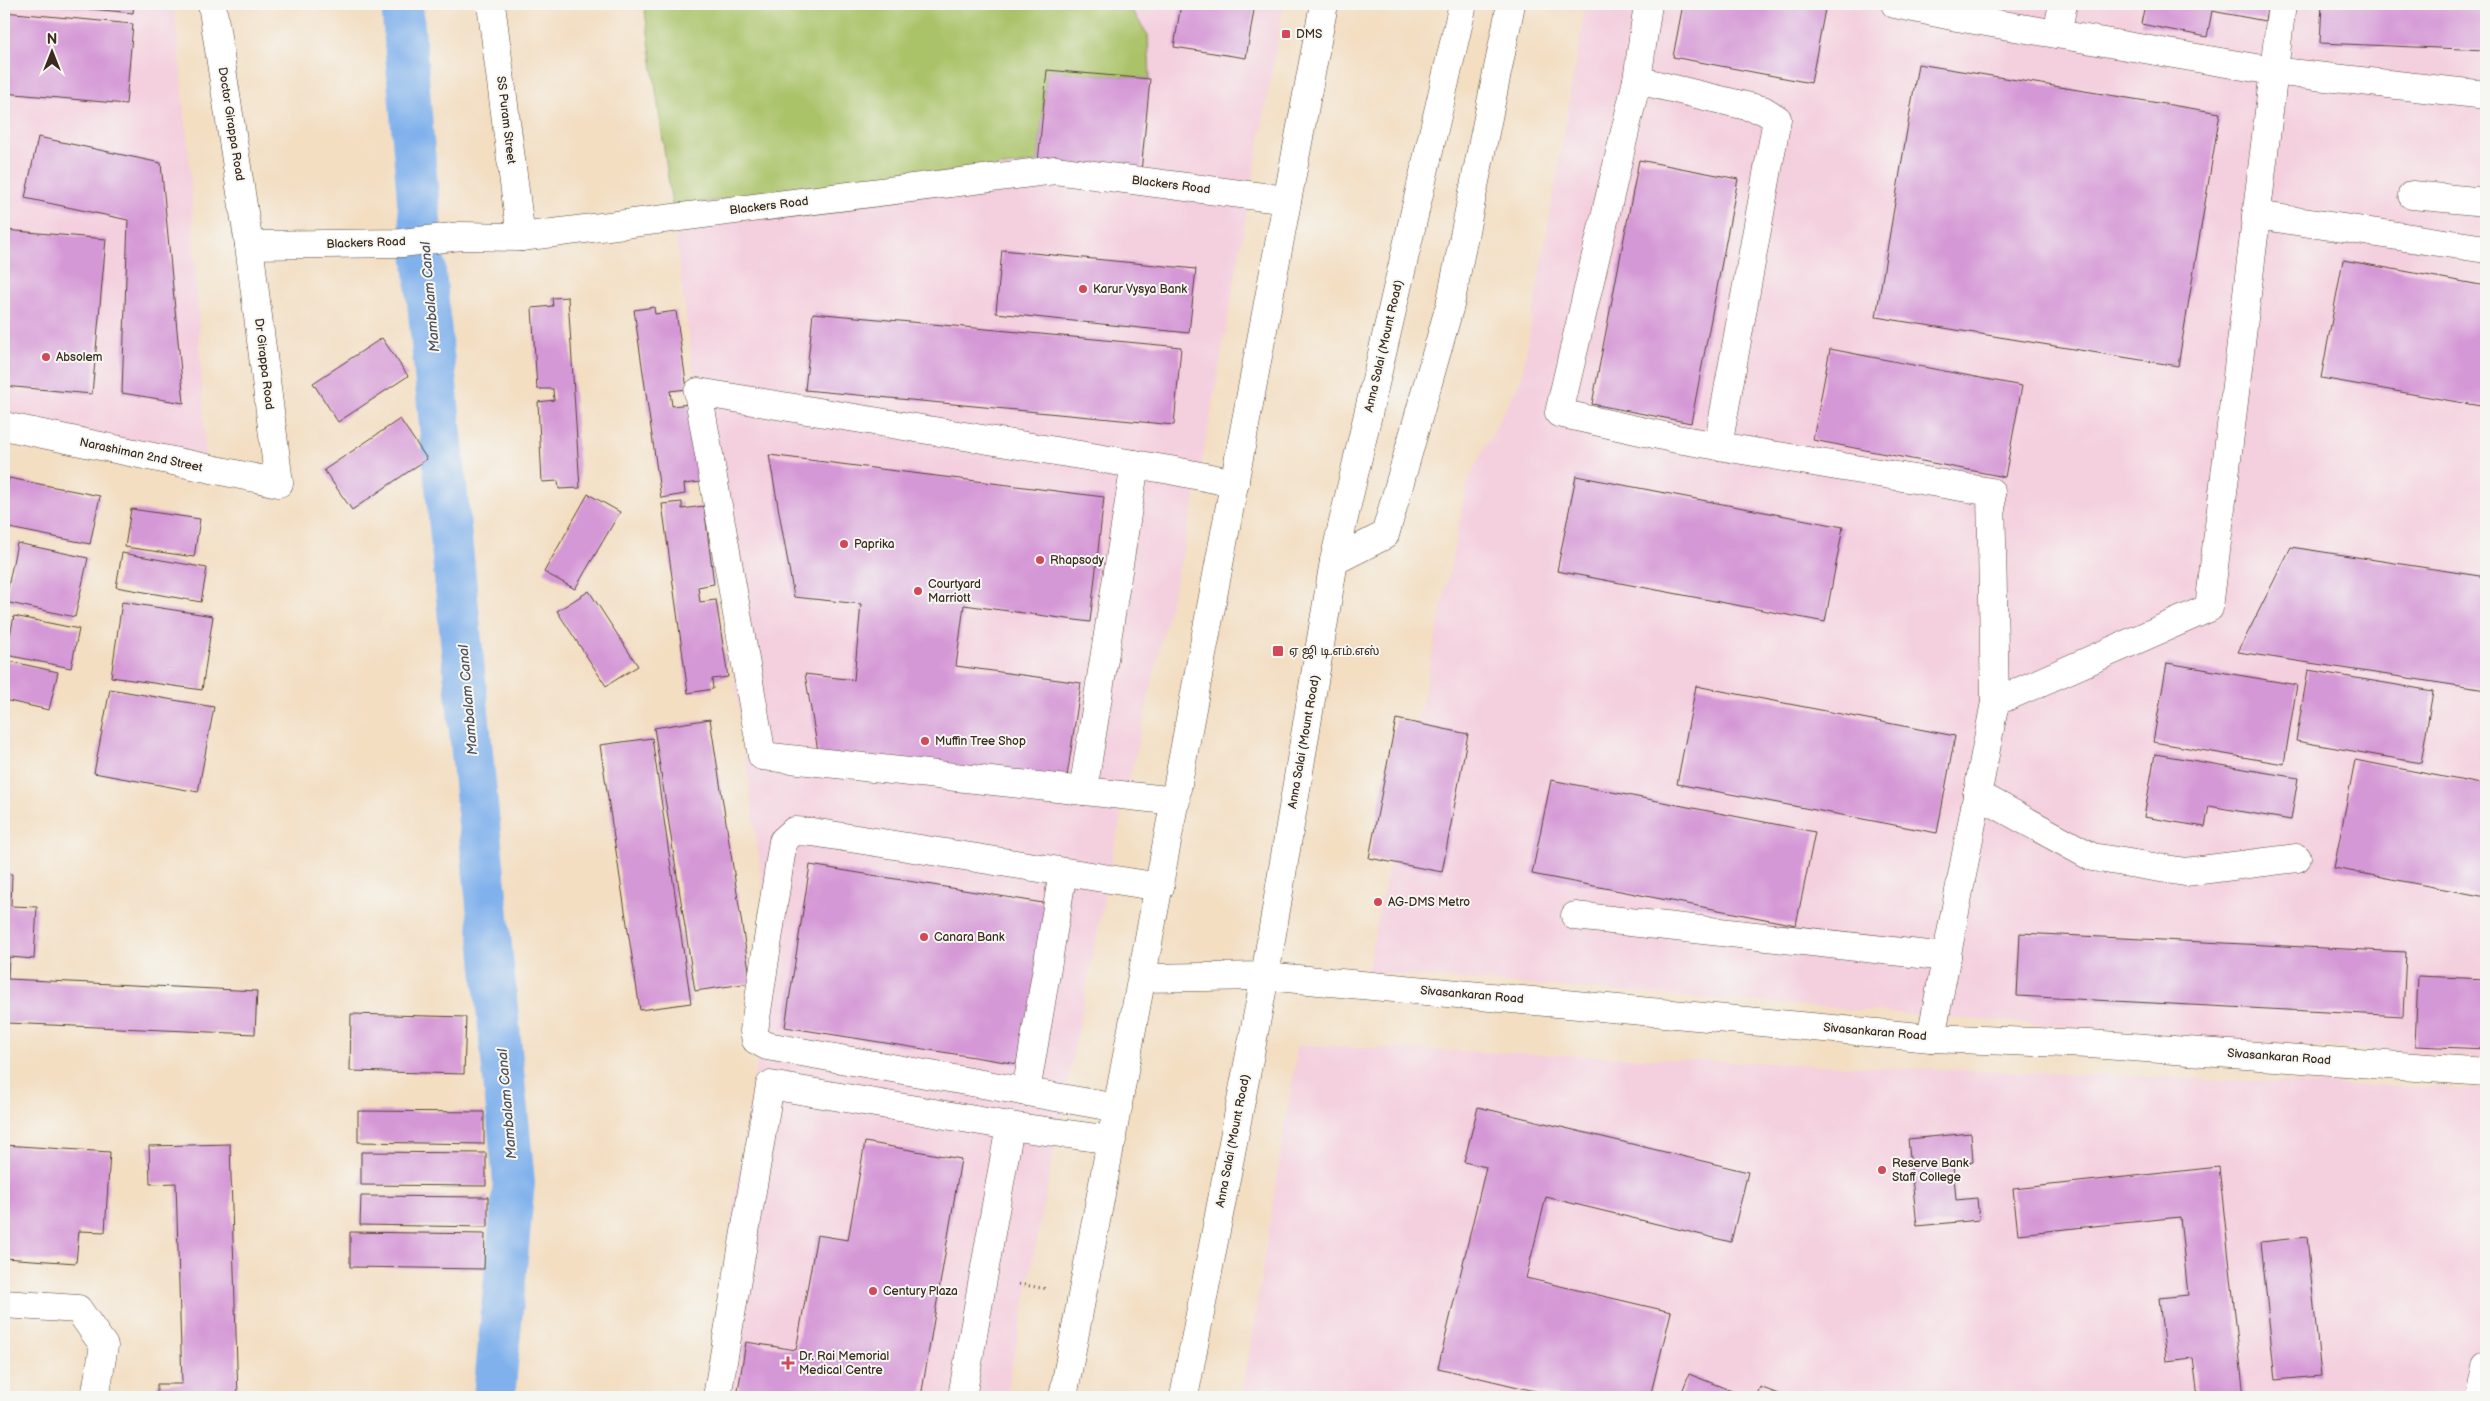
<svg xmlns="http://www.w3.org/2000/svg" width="2490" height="1401" viewBox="0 0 2490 1401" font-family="'Balsamiq Sans','Noto Sans Tamil',sans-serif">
  <rect width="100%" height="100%" fill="#f6f6f2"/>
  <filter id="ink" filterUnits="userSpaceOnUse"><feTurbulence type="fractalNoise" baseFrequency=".02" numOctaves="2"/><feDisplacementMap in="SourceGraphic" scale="10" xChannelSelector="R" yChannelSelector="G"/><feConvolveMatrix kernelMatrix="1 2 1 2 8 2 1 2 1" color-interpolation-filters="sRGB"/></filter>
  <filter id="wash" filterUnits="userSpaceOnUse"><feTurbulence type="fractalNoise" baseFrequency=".0096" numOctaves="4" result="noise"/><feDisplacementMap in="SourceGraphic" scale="20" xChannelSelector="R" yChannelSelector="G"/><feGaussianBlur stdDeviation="1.12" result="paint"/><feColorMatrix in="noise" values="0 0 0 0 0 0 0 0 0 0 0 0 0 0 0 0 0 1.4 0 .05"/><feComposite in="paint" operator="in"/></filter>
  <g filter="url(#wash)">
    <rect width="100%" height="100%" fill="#f3dec2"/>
    <g fill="#f4cfde">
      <polygon points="4,4 174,4 190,167 206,462 4,422"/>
      <polygon points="644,4 1284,4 1198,485 1114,847 1006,1397 702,1397 773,964"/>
      <polygon points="1586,4 2486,4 2486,1059 1367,972 1468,480 1522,377"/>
      <polygon points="1298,1045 2486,1090 2486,1251 2480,1397 1242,1397"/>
    </g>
    <polygon fill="#aac369" stroke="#727644" points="644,4 1128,4 1148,35 1150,79 1047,70 1038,162 672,206"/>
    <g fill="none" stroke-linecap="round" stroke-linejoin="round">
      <polyline stroke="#80b1ec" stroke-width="42" points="402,4 418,200 514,1182 494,1397"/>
    </g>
    <g id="blocks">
      <g fill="#d598d6">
        <polygon points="39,4 134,4 133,13"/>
        <polygon points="1181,4 1255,4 1246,58 1174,47"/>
        <polygon points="1683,4 1826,4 1811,83 1673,57"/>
        <polygon points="2145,4 2268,4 2265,21 2212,11 2207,37 2141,24"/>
        <polygon points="2322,4 2486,4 2486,50 2320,43"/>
        <polygon points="4,12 133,24 126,104 4,93"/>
        <polygon points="1918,64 2220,113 2178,366 1876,317"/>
        <polygon points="1047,70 1150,79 1141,172 1038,162"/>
        <polygon points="38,137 161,163 184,403 122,393 128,220 25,198"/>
        <polygon points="1639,160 1738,179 1691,423 1592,404"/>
        <polygon points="5,230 106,239 92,394 4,386"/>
        <polygon points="1002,250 1196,269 1189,333 996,313"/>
        <polygon points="2343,260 2486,286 2486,407 2321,378"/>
        <polygon points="568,297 580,488 559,489 558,481 542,482 538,402 554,400 553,389 537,389 532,308 553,306 552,298"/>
        <polygon points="654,307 655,314 676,311 687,389 670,391 672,406 689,404 700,482 684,484 685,494 661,498 634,310"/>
        <polygon points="813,313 1181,347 1174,425 805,390"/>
        <polygon points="382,338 408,376 338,422 313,383"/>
        <polygon points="1830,349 2022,386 2005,477 1813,440"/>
        <polygon points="400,419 427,459 352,510 324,470"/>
        <polygon points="769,455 1104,497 1090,622 964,605 956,666 1081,683 1064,797 820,763 805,674 854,680 861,604 794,597"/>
        <polygon points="1576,476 1843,527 1825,622 1557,571"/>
        <polygon points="9,478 100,496 90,544 4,527 4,503"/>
        <polygon points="588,494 620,512 575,589 544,572"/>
        <polygon points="682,502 682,509 704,506 714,584 698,587 700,602 716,600 728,677 712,679 713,689 688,693 662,504"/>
        <polygon points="131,509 200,519 194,557 125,547"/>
        <polygon points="17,543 88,558 75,617 5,602"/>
        <polygon points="2291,547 2486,577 2486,690 2238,652"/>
        <polygon points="122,553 207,568 201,602 116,587"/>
        <polygon points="589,591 638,666 606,686 557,611"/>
        <polygon points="122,602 213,616 202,690 111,677"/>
        <polygon points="14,616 79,629 71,668 6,655"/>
        <polygon points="4,660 58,672 49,710 4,700"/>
        <polygon points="2167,663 2297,685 2284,764 2153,742"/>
        <polygon points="2308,670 2433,691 2421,763 2296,741"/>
        <polygon points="1696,686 1955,736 1937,833 1677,784"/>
        <polygon points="110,689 214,707 198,792 94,773"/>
        <polygon points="710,719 751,983 695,991 654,728"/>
        <polygon points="1396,719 1468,734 1442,872 1369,858"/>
        <polygon points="652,738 691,1003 640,1010 600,745"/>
        <polygon points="2155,754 2298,778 2291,820 2209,806 2205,827 2144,817"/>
        <polygon points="2355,760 2486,785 2486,897 2334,868"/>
        <polygon points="1551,780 1815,832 1796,925 1532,874"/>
        <polygon points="810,865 1049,904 1024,1065 785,1027"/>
        <polygon points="4,873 12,874 11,906 37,907 34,959 9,957 8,979 257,991 255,1034 6,1023 4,1040"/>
        <polygon points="2020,933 2406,952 2403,1016 2017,996"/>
        <polygon points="2418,976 2486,979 2486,1049 2415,1046"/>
        <polygon points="351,1014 466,1017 464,1074 350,1071"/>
        <polygon points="1478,1107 1748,1172 1731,1242 1546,1197 1526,1278 1671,1312 1650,1397 1560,1397 1438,1368 1486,1167 1464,1162"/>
        <polygon points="358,1111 484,1112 484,1144 358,1142"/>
        <polygon points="1971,1133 1973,1162 1953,1164 1956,1200 1977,1198 1979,1220 1917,1226 1908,1139"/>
        <polygon points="865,1142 961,1159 921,1397 737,1397 746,1342 796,1350 817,1235 848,1240"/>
        <polygon points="230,1144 238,1397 157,1397 157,1384 182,1384 176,1183 150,1184 149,1146"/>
        <polygon points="4,1145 110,1152 105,1232 79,1231 76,1263 4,1258"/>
        <polygon points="361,1152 486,1153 486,1186 361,1185"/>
        <polygon points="2219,1167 2244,1397 2198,1397 2193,1358 2166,1361 2159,1298 2188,1295 2180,1217 2018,1234 2013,1189"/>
        <polygon points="361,1196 488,1197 488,1227 360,1225"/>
        <polygon points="350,1232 485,1234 484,1269 350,1267"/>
        <polygon points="2307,1237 2321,1376 2275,1380 2261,1242"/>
        <polygon points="1689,1374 1747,1397 1680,1397"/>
        <polygon points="1760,1387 1786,1397 1756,1397"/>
      </g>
    </g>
  </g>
  <g filter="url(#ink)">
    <use href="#blocks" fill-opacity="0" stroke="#574537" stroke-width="1"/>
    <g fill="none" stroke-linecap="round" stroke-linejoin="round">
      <g stroke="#574537" stroke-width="29">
        <g id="minor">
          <polyline points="491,4 521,237"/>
          <polyline points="1648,4 1637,80 1763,110 1777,119 1718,446"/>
          <polyline points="1895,4 1957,17 2273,71 2486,95"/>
          <polyline points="2057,34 2063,4"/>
          <polyline points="1637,80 1559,413 1677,439 1991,492 1995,702 1931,1038"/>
          <polyline points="2412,195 2486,202"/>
          <polyline points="2256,215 2486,249"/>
          <polyline points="249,245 402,243 461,236 521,237 1055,170 1287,200"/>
          <polyline points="4,426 279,483 249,245 212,4"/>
          <polyline points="1334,561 1385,535 1450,305 1511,4"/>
          <polyline points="1995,702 2209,608 2282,4"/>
          <polyline points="1083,791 1135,464"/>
          <polyline points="1977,794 2092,857 2185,872 2297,858"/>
          <polyline points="1176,801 762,756 698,392 1170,470 1235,483"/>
          <polyline points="1575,916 1947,957"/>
          <polyline points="1143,978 1265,976 1931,1038 2089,1044 2486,1072"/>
          <polyline points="1026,1092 1063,872"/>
          <polyline points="1118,1108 767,1046 756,1040 754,1031 783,841 794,831 812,832 1160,887"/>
          <polyline points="4,1304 78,1309 104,1346 95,1397"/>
          <polyline points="717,1397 770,1085 1010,1126 1112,1140"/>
          <polyline points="962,1397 1010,1126"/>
          <polyline points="2480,1397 2486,1366"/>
        </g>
      </g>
      <g stroke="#574537" stroke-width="29">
        <g id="major">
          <polyline points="1063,1397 1324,4"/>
          <polyline points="1184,1397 1265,976 1334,561 1463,4"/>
        </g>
      </g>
      <polyline stroke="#574537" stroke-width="3" stroke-dasharray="1 4" stroke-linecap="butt" points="1019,1284 1047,1289"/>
      <use href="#minor" stroke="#fff" stroke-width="28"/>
      <use href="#major" stroke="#fff" stroke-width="28"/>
    </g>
  </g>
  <g fill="#d1495b" stroke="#f6f6f2" stroke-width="2">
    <rect x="1281" y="29" width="10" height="10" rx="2.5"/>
    <circle cx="1083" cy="289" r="5"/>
    <circle cx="46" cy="357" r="5"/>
    <circle cx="844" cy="544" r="5"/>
    <circle cx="1040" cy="560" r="5"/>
    <circle cx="918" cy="591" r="5"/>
    <rect x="1272" y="645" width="12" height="12" rx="2.5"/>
    <circle cx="925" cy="741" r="5"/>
    <circle cx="1378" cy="902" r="5"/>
    <circle cx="924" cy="937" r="5"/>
    <circle cx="1882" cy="1170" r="5"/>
    <circle cx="873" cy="1291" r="5"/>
    <path d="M785.5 1355.5h5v5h5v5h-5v5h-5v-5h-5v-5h5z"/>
  </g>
  <g text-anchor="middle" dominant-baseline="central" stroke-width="4" stroke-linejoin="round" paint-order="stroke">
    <g font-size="12" fill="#3b2a1e" stroke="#f6f6f2" text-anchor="start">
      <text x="1296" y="34">DMS</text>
      <text x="1093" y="289">Karur Vysya Bank</text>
      <text x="56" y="357">Absolem</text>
      <text x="854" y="544">Paprika</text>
      <text x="1050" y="560">Rhapsody</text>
      <text x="928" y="584">Courtyard<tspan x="928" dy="14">Marriott</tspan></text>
      <text x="1289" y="651">ஏ ஜி டி.எம்.எஸ்</text>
      <text x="935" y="741">Muffin Tree Shop</text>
      <text x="1388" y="902">AG-DMS Metro</text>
      <text x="934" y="937">Canara Bank</text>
      <text x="1892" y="1163">Reserve Bank<tspan x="1892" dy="14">Staff College</tspan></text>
      <text x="883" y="1291">Century Plaza</text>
      <text x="799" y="1356">Dr. Rai Memorial<tspan x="799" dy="14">Medical Centre</tspan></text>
    </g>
    <g font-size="12" fill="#3b2a1e" stroke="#f6f6f2">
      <text transform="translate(506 120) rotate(83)">SS Puram Street</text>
      <text transform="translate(231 124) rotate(81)">Doctor Girappa Road</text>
      <text transform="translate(1171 185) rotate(7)">Blackers Road</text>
      <text transform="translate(769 206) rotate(-7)">Blackers Road</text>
      <text transform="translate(366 243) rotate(-2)">Blackers Road</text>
      <text transform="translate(1384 346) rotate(-77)">Anna Salai (Mount Road)</text>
      <text transform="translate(264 364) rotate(83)">Dr Girappa Road</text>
      <text transform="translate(141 455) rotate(12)">Narashiman 2nd Street</text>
      <text transform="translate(1304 742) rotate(-80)">Anna Salai (Mount Road)</text>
      <text transform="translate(1472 995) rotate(5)">Sivasankaran Road</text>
      <text transform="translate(1875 1032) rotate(5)">Sivasankaran Road</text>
      <text transform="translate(2279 1057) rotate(4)">Sivasankaran Road</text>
      <text transform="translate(1233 1141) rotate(-79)">Anna Salai (Mount Road)</text>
    </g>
    <g font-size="14" font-style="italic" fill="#50525c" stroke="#f6f6f2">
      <text transform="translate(430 297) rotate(-95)">Mambalam Canal</text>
      <text transform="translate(468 700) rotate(-95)">Mambalam Canal</text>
      <text transform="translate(507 1104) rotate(-95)">Mambalam Canal</text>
    </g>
  </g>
  <rect width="2490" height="1401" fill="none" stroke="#f6f6f2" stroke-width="20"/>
  <g transform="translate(52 52)" stroke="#f6f6f2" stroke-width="4" paint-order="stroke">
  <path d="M0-4L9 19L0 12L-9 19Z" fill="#3b2a1e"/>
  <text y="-8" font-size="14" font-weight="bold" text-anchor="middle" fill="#3b2a1e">N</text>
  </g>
</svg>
